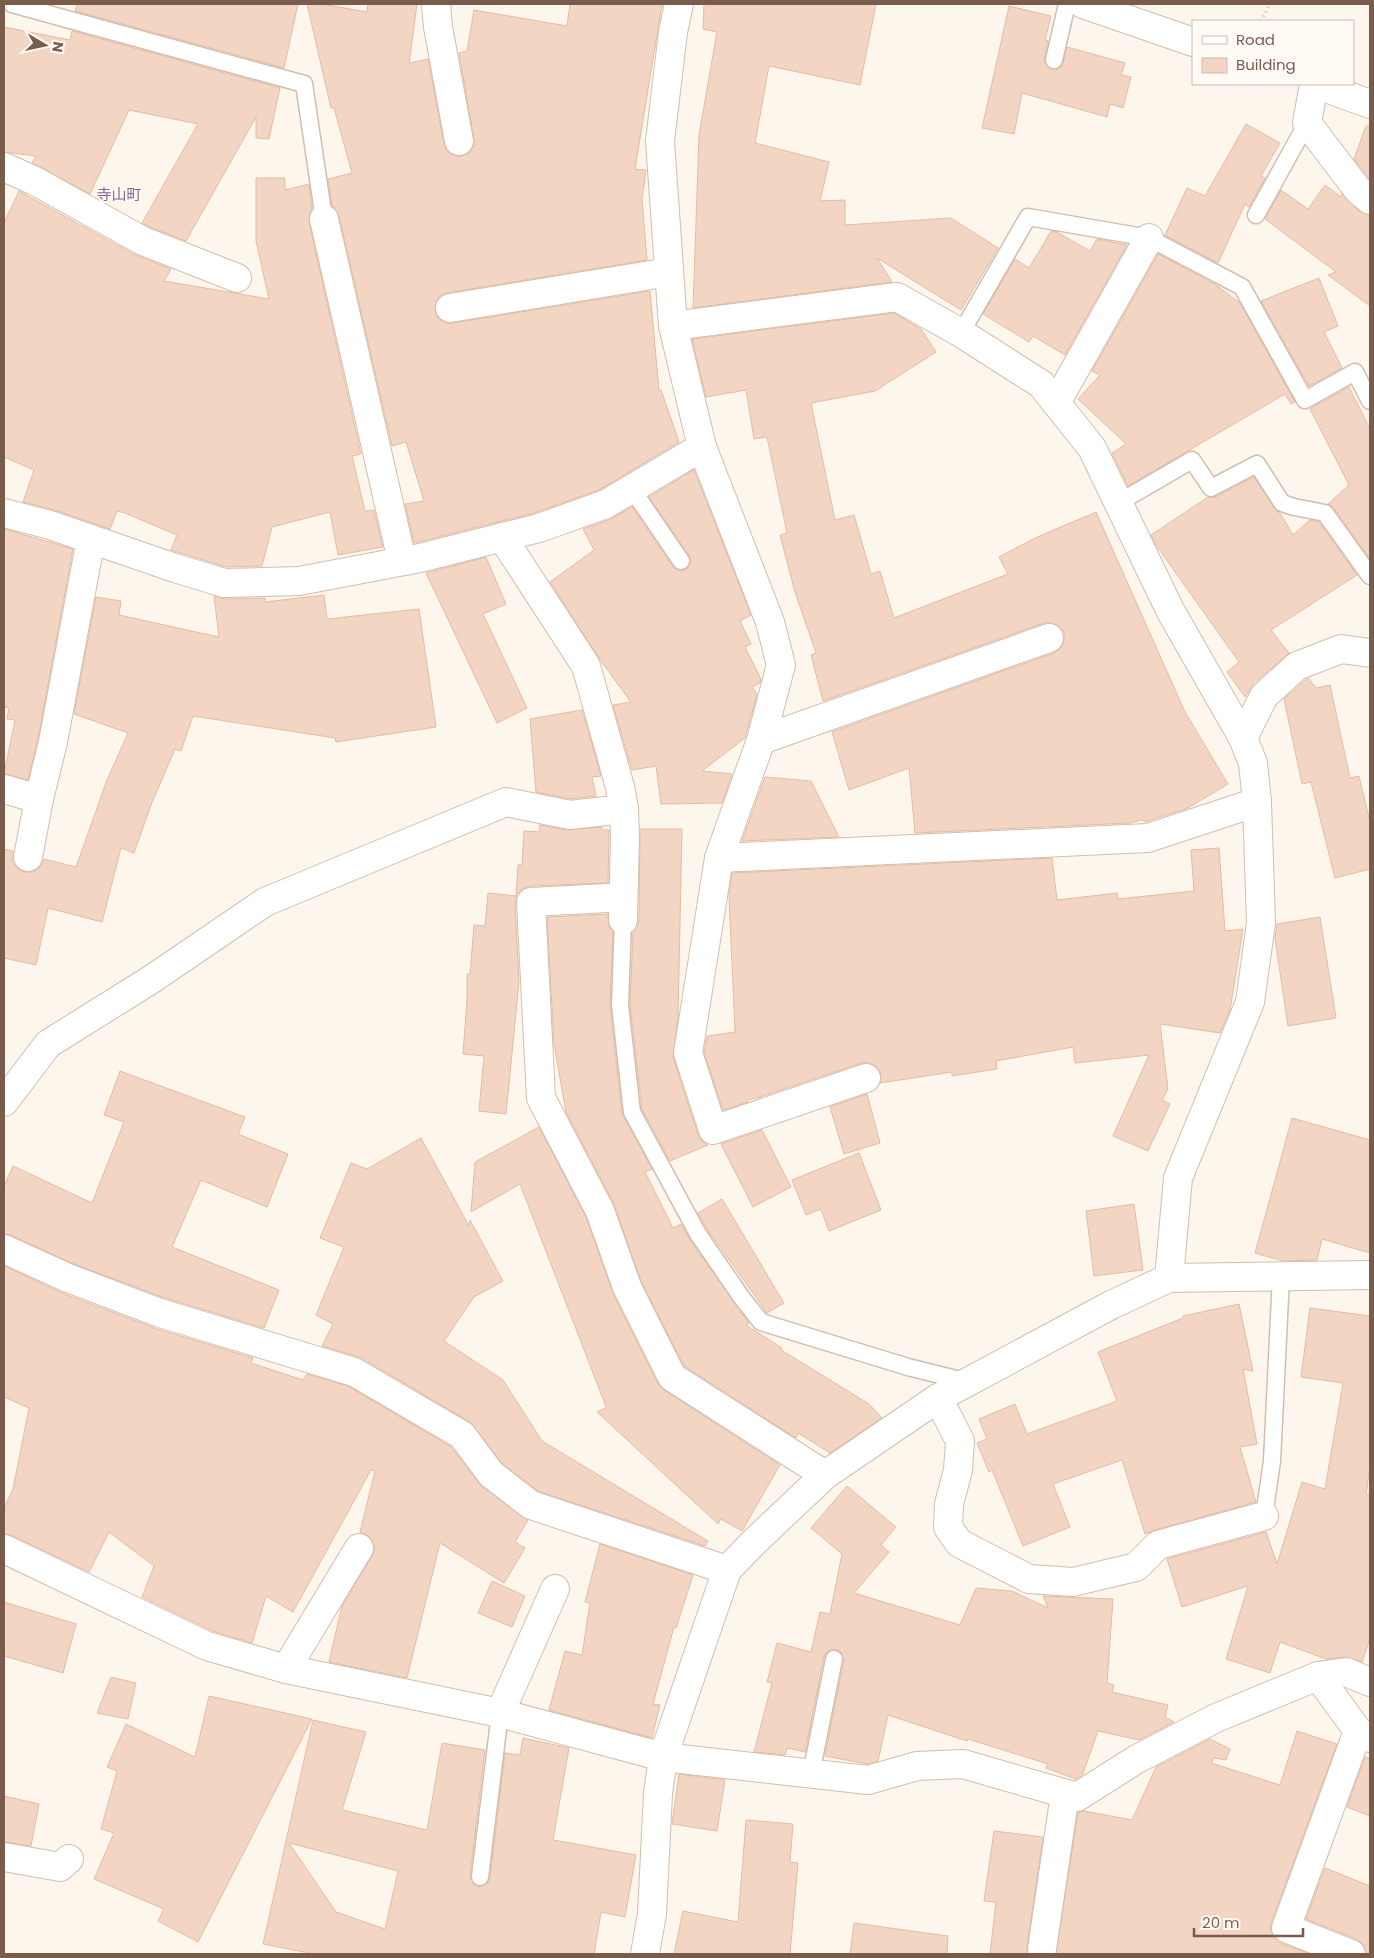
<svg xmlns="http://www.w3.org/2000/svg" width="1374" height="1958" viewBox="0 0 1374 1958" font-family="Poppins,'Noto Sans JP',sans-serif">
  <rect width="100%" height="100%" fill="#fdf6ec"/>
  <g fill="#f3d5c3" stroke="#e6bba3" fill-rule="evenodd">
    <polygon points="77,4 298,4 284,68 75,11"/>
    <polygon points="307,4 322,4 367,12 368,4 417,4 409,63 428,59 444,144 447,151 454,156 461,156 469,153 474,146 474,139 459,53 467,51 474,10 567,26 570,4 662,4 635,169 646,170 642,199 647,260 447,293 440,296 436,302 435,310 438,318 445,323 453,323 650,291 659,390 661,390 679,442 599,490 534,513 414,543 405,504 424,501 406,442 392,446 339,216 332,206 328,179 352,173 334,108 331,108"/>
    <polygon points="704,4 876,4 860,85 769,66 755,143 829,162 820,201 845,200 845,225 951,218 998,248 961,310 877,258 892,282 693,308 699,135 717,32 703,29"/>
    <polygon points="1009,6 1051,16 1045,40 1048,41 1044,58 1045,63 1051,70 1056,70 1062,66 1067,47 1125,63 1121,75 1131,77 1123,108 1110,104 1107,117 1022,93 1014,134 982,128"/>
    <polygon points="4,27 70,40 72,31 280,88 269,139 256,138 256,117 186,241 150,227 142,223 198,124 129,110 90,194 32,163 36,156 4,152"/>
    <polygon points="1246,124 1280,143 1261,176 1265,178 1249,207 1245,204 1218,263 1165,235 1187,188 1205,196"/>
    <polygon points="1366,126 1370,126 1370,180 1354,159"/>
    <polygon points="256,178 285,178 285,190 309,184 312,209 309,215 309,222 361,454 352,456 365,511 374,510 383,547 338,555 330,512 272,527 262,566 226,567 171,550 177,535 125,513 117,511 110,529 55,510 23,502 34,470 4,457 4,223 19,191 135,255 171,269 164,281 269,299 256,241"/>
    <polygon points="1325,185 1341,197 1342,194 1360,212 1370,215 1370,306 1328,275 1336,272 1265,219 1281,190 1308,209"/>
    <polygon points="1051,231 1057,232 1090,251 1097,239 1127,245 1065,355 1033,336 1029,342 983,314 1015,259 1029,268"/>
    <polygon points="1158,254 1216,285 1240,303 1295,402 1291,404 1285,394 1128,486 1112,453 1126,444 1078,399 1100,375 1092,371"/>
    <polygon points="1319,278 1338,326 1324,332 1342,368 1309,386 1261,301"/>
    <polygon points="894,313 921,329 936,352 875,391 811,403 835,520 854,515 871,574 880,571 894,618 1008,574 999,557 1035,538 1096,512 1185,712 1228,784 1188,808 1145,822 1142,820 1130,823 915,833 909,768 849,790 832,732 1054,653 1061,648 1064,640 1064,632 1059,626 1051,623 1044,623 823,701 811,655 816,653 795,592 780,535 787,533 767,437 754,439 746,390 706,397 692,339"/>
    <polygon points="1349,387 1370,429 1370,559 1333,507 1328,504 1349,485 1310,409"/>
    <polygon points="694,470 751,615 740,621 751,644 745,647 761,679 760,683 752,687 757,694 751,717 749,718 750,720 745,738 702,771 732,774 722,803 661,804 656,766 632,770 613,705 631,702 601,661 550,582 594,550 583,529 611,519 632,507 673,567 681,571 687,569 691,561 689,555 649,497"/>
    <polygon points="1254,477 1274,508 1280,513 1293,535 1310,520 1319,522 1357,575 1271,630 1289,653 1253,684 1245,697 1227,672 1239,662 1156,545 1151,535 1208,497 1216,497"/>
    <polygon points="4,529 73,549 38,739 28,780 4,774 15,720 7,719 9,708 4,707"/>
    <polygon points="486,557 506,604 483,614 527,708 497,723 426,573"/>
    <polygon points="324,595 327,619 419,609 436,727 336,742 335,738 193,716 181,751 175,749 151,805 134,853 121,848 102,922 48,908 36,965 4,958 4,849 13,851 13,863 18,869 25,872 33,872 39,868 44,859 76,867 107,780 128,733 74,714 96,597 121,601 119,615 219,637 214,596 224,599 265,598 265,602"/>
    <polygon points="1308,678 1316,688 1330,685 1350,778 1359,776 1370,822 1370,869 1335,878 1311,782 1302,784 1284,699"/>
    <polygon points="582,710 601,776 592,777 596,796 571,799 536,792 530,719"/>
    <polygon points="765,777 811,781 839,837 742,841"/>
    <polygon points="539,825 567,830 602,827 602,830 609,830 608,883 530,886 523,889 517,894 515,903 519,982 506,1114 479,1111 484,1056 463,1054 467,1000 467,974 470,974 474,925 485,926 488,893 516,896 518,865 522,865 524,831 540,832"/>
    <polygon points="640,829 682,829 678,1016 673,1057 698,1135 702,1141 708,1145 670,1161 642,1109 630,1005 633,932 637,928 639,920"/>
    <polygon points="1219,848 1225,931 1243,929 1230,1010 1220,1033 1160,1024 1168,1089 1162,1100 1170,1104 1148,1151 1113,1136 1149,1055 1075,1063 1073,1047 996,1061 997,1069 952,1076 952,1072 880,1083 881,1073 877,1067 870,1063 861,1063 760,1097 747,1100 748,1102 723,1110 704,1052 707,1036 735,1032 729,896 732,873 1052,858 1057,900 1117,893 1118,899 1194,891 1191,850"/>
    <polygon points="608,914 609,927 613,931 610,1006 622,1113 652,1169 645,1172 673,1228 681,1224 690,1240 749,1323 746,1325 782,1348 781,1350 869,1404 882,1418 830,1453 798,1433 796,1438 684,1366 641,1281 614,1204 566,1112 554,1044 547,917"/>
    <polygon points="1320,917 1336,1018 1288,1026 1275,939 1277,924"/>
    <polygon points="120,1071 245,1117 238,1134 288,1154 267,1207 201,1180 172,1247 279,1290 264,1328 165,1298 74,1264 10,1235 4,1234 4,1186 13,1166 92,1203 124,1122 104,1115"/>
    <polygon points="867,1094 880,1143 844,1154 830,1107"/>
    <polygon points="1292,1118 1370,1140 1370,1253 1322,1239 1317,1260 1283,1261 1255,1253"/>
    <polygon points="539,1127 586,1217 613,1294 658,1384 664,1390 780,1465 742,1531 721,1519 718,1524 597,1412 606,1408 605,1404 520,1184 471,1212 475,1162"/>
    <polygon points="762,1130 791,1187 753,1207 721,1144"/>
    <polygon points="421,1138 469,1226 470,1220 503,1281 474,1297 444,1341 503,1380 542,1441 708,1541 705,1546 538,1491 502,1463 470,1422 362,1358 322,1346 333,1324 316,1315 344,1247 320,1238 351,1163 367,1169"/>
    <polygon points="859,1153 881,1210 829,1231 821,1209 806,1215 792,1180"/>
    <polygon points="722,1199 784,1303 767,1313 707,1229 698,1213"/>
    <polygon points="1134,1204 1143,1270 1094,1276 1086,1211"/>
    <polygon points="4,1266 62,1293 154,1328 253,1358 251,1363 303,1380 307,1374 348,1386 451,1447 481,1486 528,1520 515,1542 525,1548 504,1583 440,1543 407,1678 329,1662 342,1606 372,1556 375,1549 372,1540 367,1535 360,1532 375,1471 371,1470 293,1612 266,1596 252,1643 213,1631 142,1597 154,1566 109,1532 89,1572 11,1535 4,1534 4,1508 13,1489 29,1408 4,1397"/>
    <polygon points="1239,1304 1253,1371 1243,1369 1257,1444 1240,1447 1256,1502 1154,1530 1145,1534 1122,1460 1053,1484 1070,1527 1023,1546 992,1470 989,1472 977,1443 987,1439 979,1419 1015,1404 1027,1434 1117,1401 1098,1352 1183,1318 1183,1316"/>
    <polygon points="1310,1308 1370,1316 1370,1467 1366,1494 1370,1495 1370,1639 1362,1662 1344,1657 1326,1659 1280,1642 1270,1673 1226,1659 1248,1586 1182,1607 1167,1559 1266,1532 1277,1564 1302,1482 1325,1489 1343,1383 1301,1377"/>
    <polygon points="847,1486 896,1527 881,1545 889,1552 854,1593 960,1625 976,1588 1012,1591 1048,1608 1043,1596 1113,1599 1107,1683 1114,1685 1112,1692 1168,1705 1165,1717 1174,1722 1139,1740 1098,1731 1082,1776 1076,1779 1046,1768 1048,1764 968,1739 967,1741 888,1715 878,1761 867,1764 825,1756 844,1660 840,1651 831,1649 827,1652 824,1657 805,1752 787,1748 785,1755 754,1752 772,1683 767,1682 777,1643 811,1652 820,1612 830,1614 842,1554 811,1528"/>
    <polygon points="600,1544 693,1575 676,1628 674,1627 653,1704 660,1705 652,1738 549,1710 565,1651 582,1655 590,1603 585,1602"/>
    <polygon points="492,1581 525,1596 512,1627 478,1613"/>
    <polygon points="4,1602 76,1624 63,1673 4,1656"/>
    <polygon points="111,1677 136,1683 128,1719 97,1713"/>
    <polygon points="209,1696 312,1719 198,1942 158,1921 164,1909 94,1879 114,1833 101,1829 117,1771 107,1767 126,1724 195,1757"/>
    <path d="M 313,1720 L 366,1732 L 342,1810 L 427,1830 L 442,1743 L 485,1750 L 470,1876 L 474,1885 L 479,1887 L 488,1883 L 490,1878 L 505,1753 L 520,1755 L 523,1738 L 569,1748 L 553,1840 L 636,1855 L 625,1917 L 601,1912 L 594,1954 L 314,1954 L 263,1944 ZM 289,1843 L 398,1871 L 385,1929 L 336,1912 Z"/>
    <polygon points="1297,1731 1337,1744 1271,1923 1271,1931 1274,1938 1280,1943 1310,1954 1056,1954 1078,1812 1084,1811 1132,1820 1156,1767 1210,1739 1230,1749 1226,1760 1214,1758 1211,1763 1280,1785"/>
    <polygon points="1365,1757 1370,1759 1370,1816 1347,1807"/>
    <polygon points="679,1774 725,1780 717,1831 672,1824"/>
    <polygon points="4,1796 39,1804 31,1846 4,1842"/>
    <polygon points="746,1820 793,1824 790,1862 798,1863 790,1954 674,1954 683,1911 738,1922"/>
    <polygon points="994,1831 1043,1837 1027,1947 1027,1954 990,1954 996,1902 984,1901"/>
    <polygon points="1325,1868 1370,1886 1370,1954 1366,1954 1364,1945 1357,1939 1306,1919"/>
    <polygon points="854,1923 948,1936 947,1954 850,1954"/>
  </g>
  <g fill="none" stroke-linecap="round" stroke-linejoin="round">
    <g stroke="#d1beb0" stroke-width="19">
      <g id="service">
        <polyline points="12,4 304,84 324,219"/>
        <polyline points="1054,60 1067,4"/>
        <polyline points="1256,215 1307,123"/>
        <polyline points="961,333 1028,217 1149,238 1242,287 1305,400 1355,372 1370,401"/>
        <polyline points="632,489 681,561"/>
        <polyline points="1118,503 1192,460 1211,488 1257,464 1282,503 1294,507 1325,513 1370,576"/>
        <polyline points="623,920 620,1005 632,1112 698,1234 742,1298 761,1322 908,1367 968,1382"/>
        <polyline points="1264,1516 1272,1461 1281,1276"/>
        <polyline points="811,1774 834,1659"/>
        <polyline points="480,1877 500,1713"/>
      </g>
    </g>
    <g stroke="#d1beb0" stroke-width="30">
      <g id="minor">
        <polyline points="436,4 438,27 459,141"/>
        <polyline points="679,4 673,32 660,141 673,326 702,447 770,622 781,665 761,740 719,858 688,1053 713,1130 866,1078"/>
        <polyline points="1083,4 1193,42"/>
        <polyline points="1314,84 1307,123 1358,190 1370,200"/>
        <polyline points="1315,84 1370,104"/>
        <polyline points="4,167 35,181 143,241 237,278"/>
        <polyline points="324,219 402,561"/>
        <polyline points="450,308 669,272"/>
        <polyline points="673,326 897,297 961,333 1041,384 1092,448 1170,610 1243,738 1253,763 1257,802 1261,923 1250,1002 1178,1178 1169,1278"/>
        <polyline points="1056,403 1149,238"/>
        <polyline points="4,513 50,525 175,568 224,583 299,581 420,558 539,528 606,504 702,447"/>
        <polyline points="502,537 586,666 620,787 624,809 625,837 623,920"/>
        <polyline points="1243,738 1264,696 1297,666 1341,649 1370,653"/>
        <polyline points="761,740 1049,638"/>
        <polyline points="4,789 39,799"/>
        <polyline points="28,857 39,799 53,742 91,539"/>
        <polyline points="719,858 1148,838 1257,802"/>
        <polyline points="607,898 531,902 541,1098 600,1211 627,1287 672,1377 825,1475"/>
        <polyline points="4,1102 48,1044 152,979 265,902 506,802 570,815 624,809"/>
        <polyline points="4,1249 68,1278 160,1313 354,1372 462,1435 491,1474 531,1505 727,1570"/>
        <polyline points="938,1398 960,1441 958,1470 949,1504 948,1527 959,1543 1029,1579 1073,1582 1136,1567 1158,1545 1264,1516"/>
        <polyline points="4,1549 207,1646 286,1669 500,1713 663,1757 868,1780 917,1766 963,1764 1077,1797 1137,1759 1216,1718 1318,1676 1346,1672 1370,1682"/>
        <polyline points="286,1669 359,1548"/>
        <polyline points="1318,1676 1358,1731 1370,1738"/>
        <polyline points="500,1713 555,1589"/>
        <polyline points="4,1857 60,1867 69,1859"/>
        <polyline points="1042,1949 1065,1794"/>
        <polyline points="645,1954 652,1914 658,1794 663,1757 727,1570 753,1543 825,1475 938,1398 1111,1305 1169,1278 1370,1275"/>
        <polyline points="1351,1954 1286,1928 1358,1731"/>
      </g>
    </g>
    <polyline stroke="#d9b8a5" stroke-width="3" stroke-dasharray="1 4" stroke-linecap="butt" points="1261,21 1270,4"/>
    <use href="#service" stroke="#fff" stroke-width="16"/>
    <use href="#minor" stroke="#fff" stroke-width="28"/>
  </g>
  <g text-anchor="middle" dominant-baseline="central" stroke-width="4" stroke-linejoin="round" paint-order="stroke">
    <g font-size="15" fill="#846695" stroke="#fffaf3">
      <text x="119" y="194">寺山町</text>
    </g>
  </g>
  <rect width="1374" height="1958" fill="none" stroke="#7a5c4d" stroke-width="10"/>
  <rect x="1192" y="20" width="162" height="65" fill="#fffaf3" stroke="#cabbb1"/>
  <rect x="1202" y="36" width="25" height="8" fill="#ffffff" stroke="#cabbb1"/>
  <text x="1236" y="45" font-size="15" fill="#7a5c4d">Road</text>
  <rect x="1202" y="58" width="25" height="15" fill="#f3d5c3" stroke="#cabbb1"/>
  <text x="1236" y="70" font-size="15" fill="#7a5c4d">Building</text>
  <g transform="translate(45 45) rotate(99)" stroke="#fffaf3" stroke-width="4" paint-order="stroke">
  <path d="M0-4L9 19L0 12L-9 19Z" fill="#7a5c4d"/>
  <text y="-8" font-size="14" font-weight="bold" text-anchor="middle" fill="#7a5c4d">N</text>
  </g>
  <path d="M1194 1928v8h109v-8" fill="none" stroke="#7a5c4d" stroke-width="2.5"/>
  <text x="1202" y="1928" font-size="15" fill="#7a5c4d" stroke="#fffaf3" stroke-width="4" paint-order="stroke">20 m</text>
</svg>
